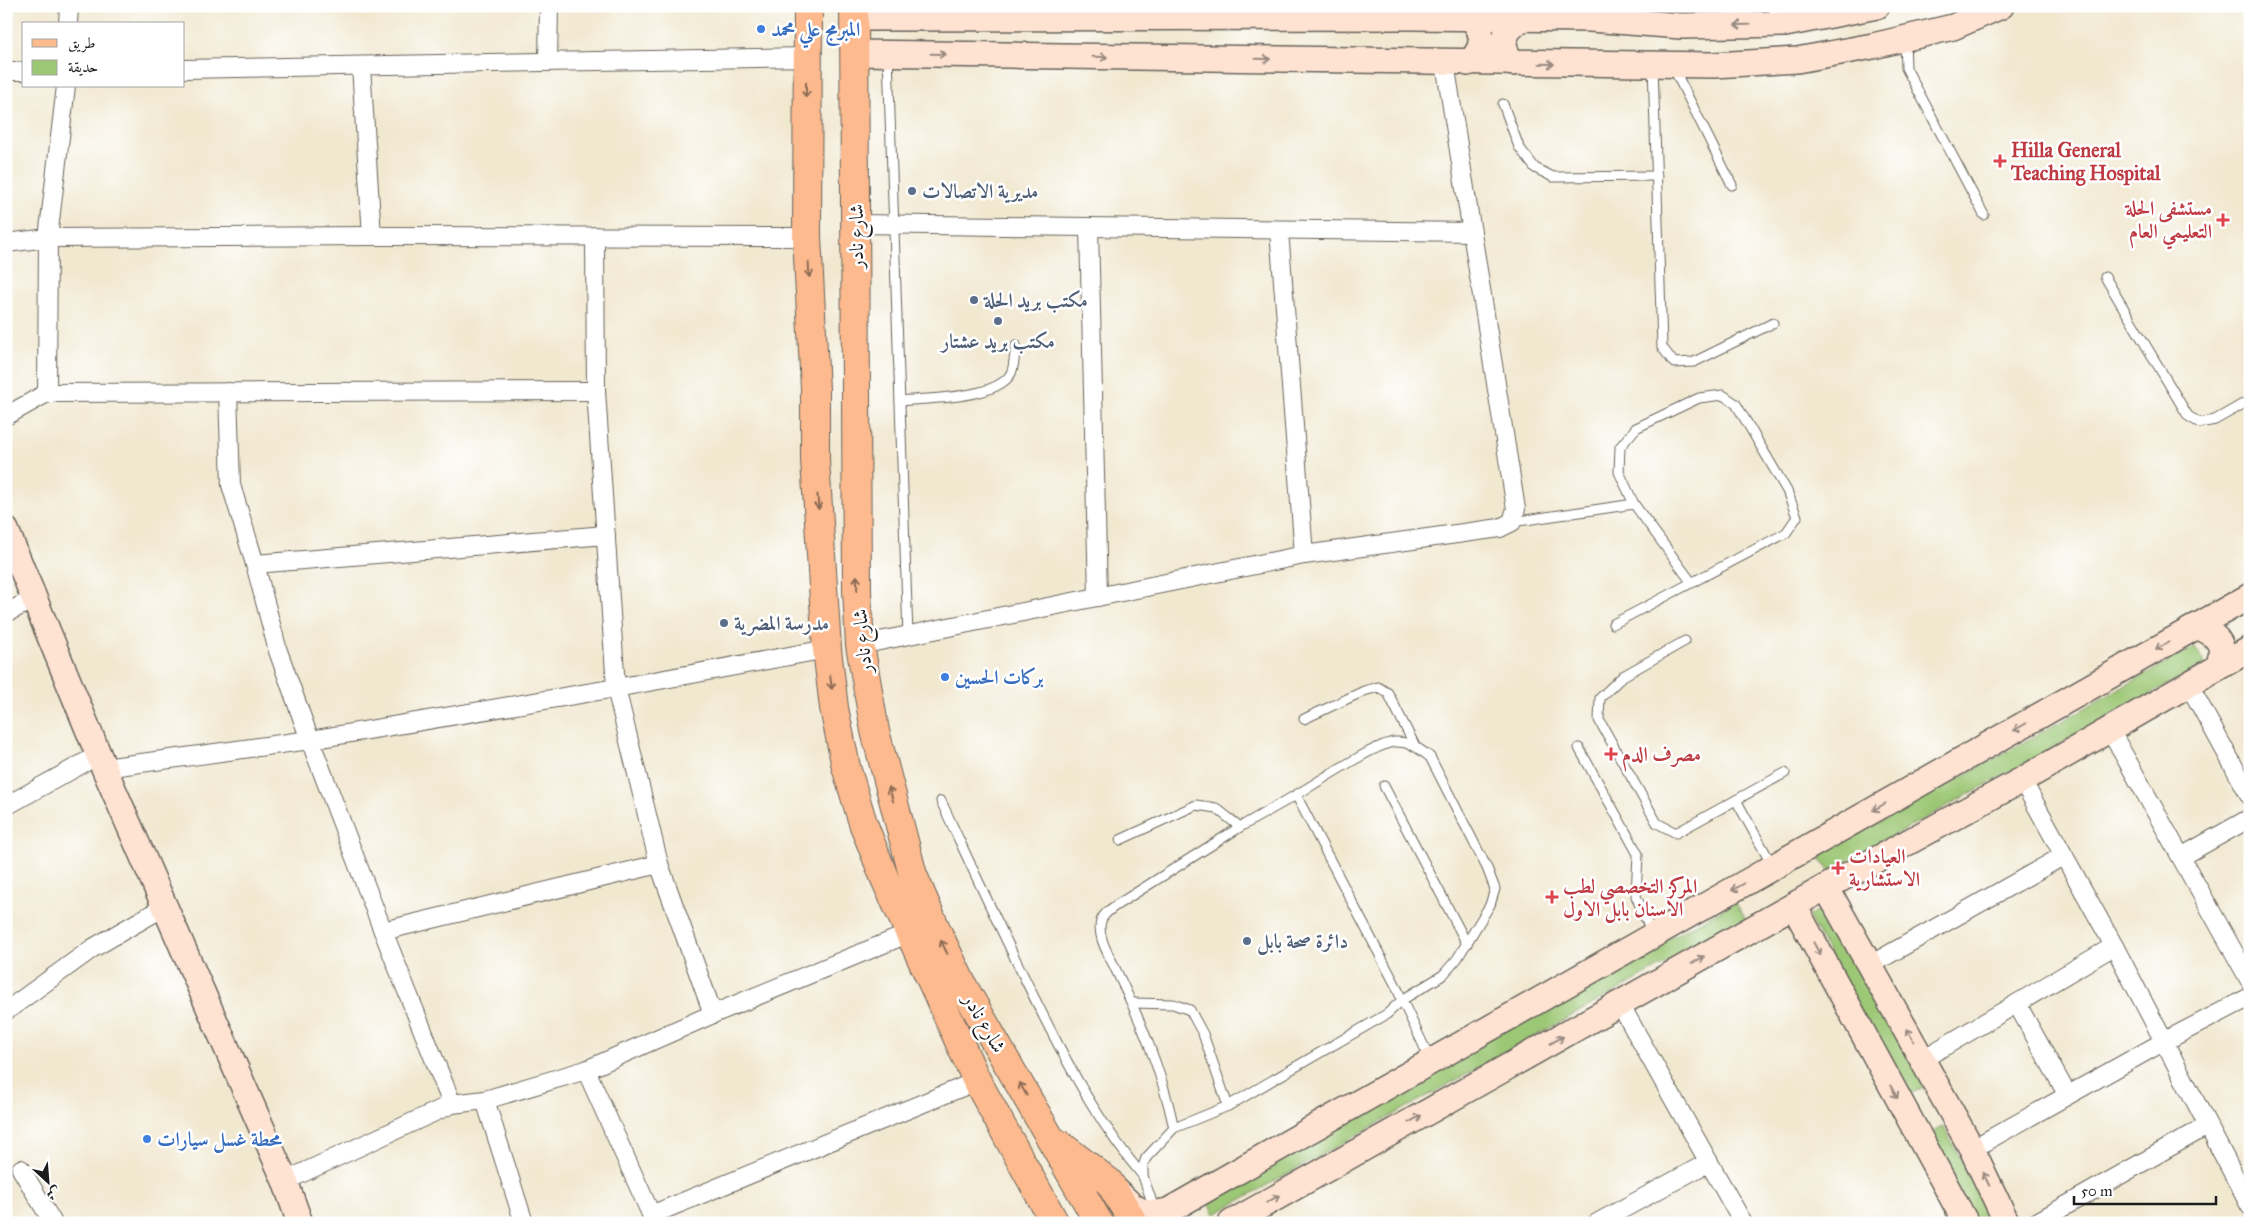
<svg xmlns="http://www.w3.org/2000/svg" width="2256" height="1229" viewBox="0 0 2256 1229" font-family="'IM FELL Great Primer',Amiri,serif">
  <rect width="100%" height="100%" fill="#fff"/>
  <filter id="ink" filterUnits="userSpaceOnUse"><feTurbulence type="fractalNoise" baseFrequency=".02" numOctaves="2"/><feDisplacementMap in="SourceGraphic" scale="10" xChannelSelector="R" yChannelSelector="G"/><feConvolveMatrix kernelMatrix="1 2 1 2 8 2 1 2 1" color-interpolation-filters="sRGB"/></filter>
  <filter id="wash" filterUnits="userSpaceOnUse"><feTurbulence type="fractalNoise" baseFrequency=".0096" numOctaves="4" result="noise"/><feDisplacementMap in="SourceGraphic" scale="20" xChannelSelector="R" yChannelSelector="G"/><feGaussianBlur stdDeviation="1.12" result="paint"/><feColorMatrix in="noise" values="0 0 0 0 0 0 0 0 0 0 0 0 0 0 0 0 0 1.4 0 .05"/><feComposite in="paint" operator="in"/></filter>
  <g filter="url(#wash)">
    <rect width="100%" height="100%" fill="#f1e8d0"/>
    <g fill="#9cc774" stroke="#5c7248">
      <polygon points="2195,647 2205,664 1829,871 1819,856"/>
      <polygon points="1735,902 1746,919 1215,1214 1205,1197"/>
      <polygon points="1825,906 1925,1086 1907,1096 1808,916"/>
      <polygon points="1943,1126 1996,1223 1976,1223 1928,1134"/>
    </g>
  </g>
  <g filter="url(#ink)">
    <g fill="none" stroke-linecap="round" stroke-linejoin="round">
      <g stroke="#67635b" stroke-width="11">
        <g id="lane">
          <polyline points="1905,39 1906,68 1984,215"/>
          <polyline points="888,56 908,636"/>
          <polyline points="1653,66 1662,347 1674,363 1694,362 1773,323"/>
          <polyline points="1673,67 1732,185"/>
          <polyline points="1503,104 1519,147 1535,168 1553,177 1657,176"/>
          <polyline points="2105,277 2188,416 2200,423 2215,420 2250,400"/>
          <path d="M 900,401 C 928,398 994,399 1010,375 C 1015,368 1014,354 1016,345"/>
          <polyline points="1512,522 1634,504"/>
          <polyline points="1613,624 1786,533 1797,517 1787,491 1736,404 1723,395 1699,398 1636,428 1620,447 1619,472 1634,504 1692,583"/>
          <polyline points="1685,641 1623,676 1600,698 1599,720 1657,823 1676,833 1785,773"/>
          <polyline points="1304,719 1364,691 1378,687 1388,693 1414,744"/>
          <polyline points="1579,748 1638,854 1636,896 1652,934"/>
          <polyline points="1384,786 1467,944"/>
          <path d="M 1296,795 C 1317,783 1376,743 1395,742 C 1410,741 1419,749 1430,757 L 1487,868 L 1495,889 L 1490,905 L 1457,959 L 1443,975 L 1402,1000 L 1430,1059"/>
          <polyline points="1736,800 1772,865"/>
          <path d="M 941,801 C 976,876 1010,951 1048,1025 C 1075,1078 1104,1130 1143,1176"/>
          <polyline points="1120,840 1196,805 1216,808 1240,827"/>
          <polyline points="1132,1003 1173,1004 1190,1010 1203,1034 1228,1106"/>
          <path d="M 1155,1211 L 1143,1176 L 1143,1166 L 1146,1158 L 1174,1128 L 1228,1106 L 1387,1014 L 1402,1000 L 1396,986 L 1296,795 L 1240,827 L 1123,901 C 1115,906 1104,912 1101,921 C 1097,935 1107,952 1113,964 C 1140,1019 1161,1068 1174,1128"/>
        </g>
      </g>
      <g stroke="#67635b" stroke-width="20">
        <g id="street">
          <polyline points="1777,6 1785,24"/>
          <polyline points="68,24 69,6"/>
          <polyline points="548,61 549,6"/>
          <polyline points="361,66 372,236"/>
          <polyline points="184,69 806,57"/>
          <polyline points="6,71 24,71"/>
          <polyline points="856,224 1472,232"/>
          <polyline points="1089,228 1098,597"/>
          <polyline points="1279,230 1304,555"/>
          <polyline points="595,236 596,391 616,688 659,864 713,1014"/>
          <polyline points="6,243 48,238 372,236 807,237"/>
          <polyline points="228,392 231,485 255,564 278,651 310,740 383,931 452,1104"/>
          <polyline points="47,393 48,238 66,86"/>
          <polyline points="6,416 47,393 596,391"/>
          <polyline points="255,564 606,535"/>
          <polyline points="6,613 34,599"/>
          <polyline points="860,645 1304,555 1500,528 1512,522 1516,509 1445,63"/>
          <polyline points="2189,685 2250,796"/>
          <polyline points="2110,730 2250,981"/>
          <polyline points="104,768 310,740 616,688 827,649"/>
          <polyline points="2022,780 2114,946 2250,1206"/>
          <polyline points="6,806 100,754"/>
          <polyline points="2181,857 2250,818"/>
          <polyline points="383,931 659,864"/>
          <polyline points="1870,965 2063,856"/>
          <polyline points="1620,1004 1743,1223"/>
          <polyline points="2017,1004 2067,1094"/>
          <polyline points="6,1011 93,948 164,907"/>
          <polyline points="1923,1059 2114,946"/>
          <polyline points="586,1070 655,1223"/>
          <polyline points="485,1100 524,1223"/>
          <polyline points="1972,1149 2163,1042 2250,997"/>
          <polyline points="21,1169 53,1223"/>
          <polyline points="285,1181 452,1104 485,1100 586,1070 713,1014 910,933"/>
          <polyline points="651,1215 977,1081"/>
          <polyline points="1597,1223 1709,1162"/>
          <polyline points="2035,1223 2207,1126"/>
        </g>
      </g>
      <g stroke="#67635b" stroke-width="28">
        <g id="secondary">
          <polyline points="854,18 1412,17 1590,19 1681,26 1785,24 1877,6"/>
          <polyline points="854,53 1714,65 1797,60 1873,46 1953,27 2001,6"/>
          <path d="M 1468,63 C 1484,50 1486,33 1471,18"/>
          <path d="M 1513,63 C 1498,45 1503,31 1522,19"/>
          <polyline points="6,530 104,768 285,1181 300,1223"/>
          <path d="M 2197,626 C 2218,635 2228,646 2217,668"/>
          <polyline points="1826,887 1972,1149 2007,1223"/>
          <polyline points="1794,906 1966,1223"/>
          <path d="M 1118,1192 C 1134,1209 1144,1217 1168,1211 L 2250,596"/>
          <polyline points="1231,1223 1826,887 2022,780 2250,649"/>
        </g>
      </g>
      <g stroke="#67635b" stroke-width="30">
        <g id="primary">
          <polyline points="808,6 807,237 815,389 815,460 827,649 834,708 846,767 863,823 885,879 977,1081 1055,1223"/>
          <polyline points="854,6 857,591 860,645 875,731 913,875 937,931 963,986 1099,1223"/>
          <polyline points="1059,1144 1109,1182 1134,1223"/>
        </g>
      </g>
      <use href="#lane" stroke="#fff" stroke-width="9"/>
      <use href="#street" stroke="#fff" stroke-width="18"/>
      <use href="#secondary" stroke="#fee3d2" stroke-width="25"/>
      <use href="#primary" stroke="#fcba8e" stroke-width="28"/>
    </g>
    <defs><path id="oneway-shaft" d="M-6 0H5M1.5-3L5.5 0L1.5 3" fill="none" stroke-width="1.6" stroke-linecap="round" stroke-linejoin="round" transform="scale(1.25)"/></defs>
    <g stroke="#988980">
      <use href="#oneway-shaft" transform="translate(1742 25) rotate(179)"/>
      <use href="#oneway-shaft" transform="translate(938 54) rotate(1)"/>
      <use href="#oneway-shaft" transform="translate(1100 57) rotate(1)"/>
      <use href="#oneway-shaft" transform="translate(1263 59) rotate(1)"/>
      <use href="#oneway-shaft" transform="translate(1547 64) rotate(1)"/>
      <use href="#oneway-shaft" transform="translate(2162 646) rotate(150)"/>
      <use href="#oneway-shaft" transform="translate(2020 727) rotate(150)"/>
      <use href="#oneway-shaft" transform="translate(1879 807) rotate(150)"/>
      <use href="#oneway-shaft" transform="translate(1738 887) rotate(150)"/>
      <use href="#oneway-shaft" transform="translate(1817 949) rotate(62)"/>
      <use href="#oneway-shaft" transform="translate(1698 960) rotate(-30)"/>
      <use href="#oneway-shaft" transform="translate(1910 1035) rotate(-120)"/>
      <use href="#oneway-shaft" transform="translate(1557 1040) rotate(-29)"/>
      <use href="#oneway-shaft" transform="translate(1894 1092) rotate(61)"/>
      <use href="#oneway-shaft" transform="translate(1415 1119) rotate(-29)"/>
      <use href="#oneway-shaft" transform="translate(1986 1179) rotate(-116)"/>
      <use href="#oneway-shaft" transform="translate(1273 1199) rotate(-29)"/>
    </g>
    <g stroke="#8c6b55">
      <use href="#oneway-shaft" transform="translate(806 90) rotate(90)"/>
      <use href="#oneway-shaft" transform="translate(809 270) rotate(87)"/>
      <use href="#oneway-shaft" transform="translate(818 502) rotate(86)"/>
      <use href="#oneway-shaft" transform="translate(857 583) rotate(-91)"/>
      <use href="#oneway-shaft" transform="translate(831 682) rotate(83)"/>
      <use href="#oneway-shaft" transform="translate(891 794) rotate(-106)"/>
      <use href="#oneway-shaft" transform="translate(944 947) rotate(-116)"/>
      <use href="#oneway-shaft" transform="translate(1023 1089) rotate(-120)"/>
    </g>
  </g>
  <g fill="#3f7fe0" stroke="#fff" stroke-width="2">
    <circle cx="761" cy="29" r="5"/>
    <circle cx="945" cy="677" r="5"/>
    <circle cx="147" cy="1139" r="5"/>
  </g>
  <g fill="#e0444e" stroke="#fff" stroke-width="2">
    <path d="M1997.5 153.5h5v5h5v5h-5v5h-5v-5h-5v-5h5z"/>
    <path d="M2220.5 212.5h5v5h5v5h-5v5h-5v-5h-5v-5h5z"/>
    <path d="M1608.5 746.5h5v5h5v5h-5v5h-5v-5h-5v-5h5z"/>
    <path d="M1835.5 860.5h5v5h5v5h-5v5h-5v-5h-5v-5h5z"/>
    <path d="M1549.5 889.5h5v5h5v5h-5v5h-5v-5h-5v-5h5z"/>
  </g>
  <g fill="#5c6f8a" stroke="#fff" stroke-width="2">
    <circle cx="912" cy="191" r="5"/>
    <circle cx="974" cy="300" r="5"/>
    <circle cx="998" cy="321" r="5"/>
    <circle cx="724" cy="623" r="5"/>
    <circle cx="1247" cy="941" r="5"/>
  </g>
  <g text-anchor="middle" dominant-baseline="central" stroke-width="5" stroke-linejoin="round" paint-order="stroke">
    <g font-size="20" font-weight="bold" fill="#366cbe" stroke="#fff" text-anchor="start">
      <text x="771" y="29">المبرمج علي محمد</text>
      <text x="955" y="677">بركات الحسين</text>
      <text x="157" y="1139">محطة غسل سيارات</text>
    </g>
    <g font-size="20" font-weight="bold" fill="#be3a42" stroke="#fff" text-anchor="start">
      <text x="2011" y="150">Hilla General<tspan x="2011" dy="23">Teaching Hospital</tspan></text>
      <text x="2212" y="208" text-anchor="end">مستشفى الحلة<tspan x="2212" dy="23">التعليمي العام</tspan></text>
      <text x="1622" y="754">مصرف الدم</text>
      <text x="1849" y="856">العيادات<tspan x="1849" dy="23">الاستشارية</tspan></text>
      <text x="1563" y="886">المركز التخصصي لطب<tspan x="1563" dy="23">الاسنان بابل الاول</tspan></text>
    </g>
    <g font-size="20" font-weight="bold" fill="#4e5e75" stroke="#fff" text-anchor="start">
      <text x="922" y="191">مديرية الاتصالات</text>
      <text x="984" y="300">مكتب بريد الحلة</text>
      <text x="998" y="341" text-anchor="middle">مكتب بريد عشتار</text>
      <text x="734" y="623">مدرسة المضرية</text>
      <text x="1257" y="941">دائرة صحة بابل</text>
    </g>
    <g font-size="20" fill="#1c1c1c" stroke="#fff">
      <text transform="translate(856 236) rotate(-90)">شارع نادر</text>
      <text transform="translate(862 641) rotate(-95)">شارع نادر</text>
      <text transform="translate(985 1023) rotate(60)">شارع نادر</text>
    </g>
  </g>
  <rect width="2256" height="1229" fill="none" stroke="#fff" stroke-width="25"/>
  <rect x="22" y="22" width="162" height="65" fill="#ffffff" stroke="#a4a4a4"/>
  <rect x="32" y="39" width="25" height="8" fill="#fcba8e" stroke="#a4a4a4"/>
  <text x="68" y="48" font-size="15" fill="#1c1c1c">طريق</text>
  <rect x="32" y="60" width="25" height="15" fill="#9cc774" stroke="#a4a4a4"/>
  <text x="68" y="72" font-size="15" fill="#1c1c1c">حديقة</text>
  <g transform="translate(48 1182) rotate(154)" stroke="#ffffff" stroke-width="4" paint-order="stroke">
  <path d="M0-4L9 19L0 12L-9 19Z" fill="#1c1c1c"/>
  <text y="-8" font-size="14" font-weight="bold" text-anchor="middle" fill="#1c1c1c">ش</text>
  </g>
  <path d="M2074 1196v8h142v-8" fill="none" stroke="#1c1c1c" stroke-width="2.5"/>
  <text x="2081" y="1196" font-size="15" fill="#1c1c1c" stroke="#ffffff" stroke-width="4" paint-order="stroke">50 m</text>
</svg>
